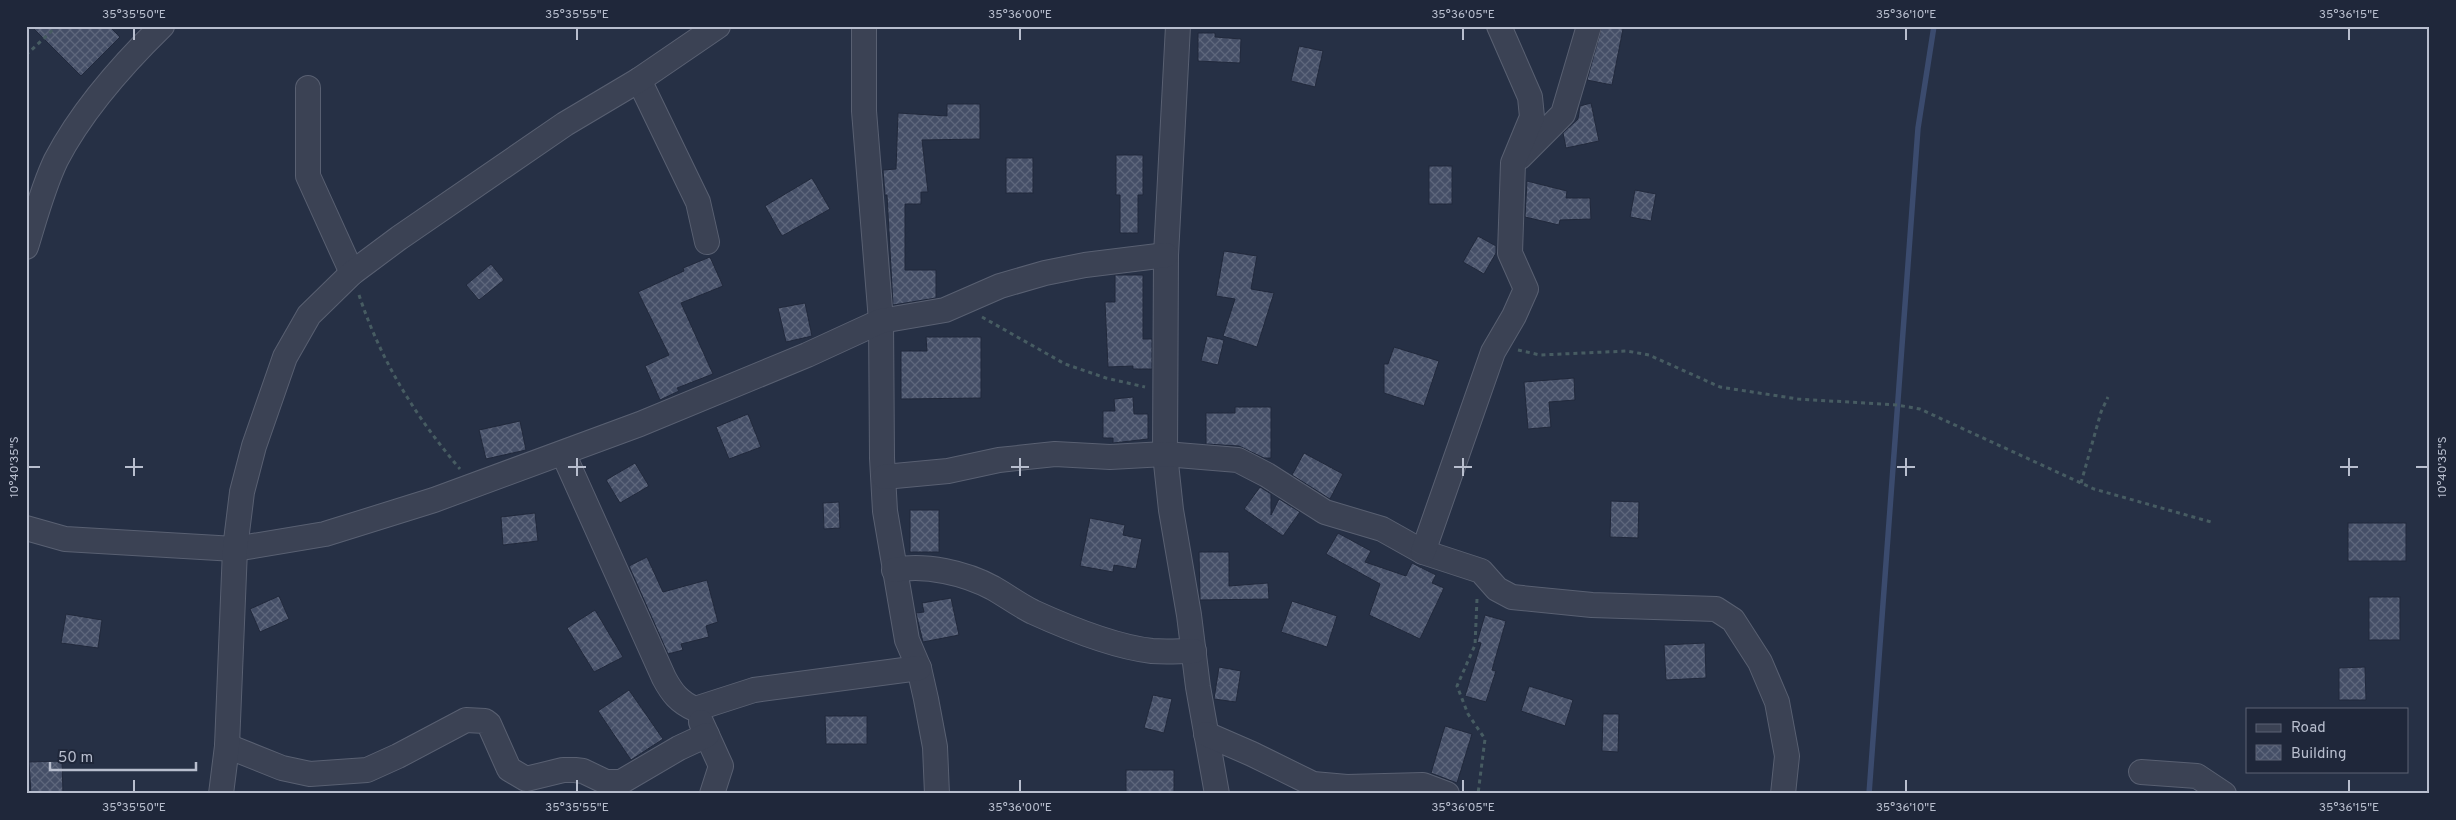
<svg xmlns="http://www.w3.org/2000/svg" width="2456" height="820" viewBox="0 0 2456 820" font-family="Overpass,sans-serif">
  <defs>
    <pattern id="building-cross-hatch" width="8" height="8" patternUnits="userSpaceOnUse" patternTransform="scale(1.25)"><rect width="8" height="8" fill="#454f67"/><path d="M0 0l8 8M0 8l8-8" fill="none" stroke="#5e677c"/></pattern>
  </defs>
  <rect width="100%" height="100%" fill="#263045"/>
  <g fill="none" stroke-linecap="round" stroke-linejoin="round">
    <polyline stroke="#3b4b6e" stroke-width="5.5" points="1869,794 1918,128 1934,26"/>
  </g>
  <g fill="url(#building-cross-hatch)" stroke="#21293c">
    <polygon points="31,26 109,26 120,37 81,76"/>
    <polygon points="1602,26 1623,29 1612,85 1587,80"/>
    <polygon points="1198,33 1215,33 1215,37 1241,39 1240,63 1198,61"/>
    <polygon points="1299,46 1323,51 1315,87 1291,81"/>
    <polygon points="1591,103 1599,141 1566,148 1563,133 1578,119 1580,106"/>
    <polygon points="947,104 980,104 980,139 922,140 928,192 921,192 921,204 905,204 905,270 936,270 936,298 893,305 887,195 885,195 883,170 896,169 898,113 947,116"/>
    <polygon points="1116,155 1143,155 1143,195 1138,195 1138,233 1120,233 1120,195 1116,195"/>
    <rect x="1006" y="158" width="27" height="35"/>
    <rect x="1429" y="166" width="23" height="38"/>
    <polygon points="812,178 830,209 782,236 765,206"/>
    <polygon points="1527,181 1567,191 1566,198 1590,198 1591,219 1560,220 1559,225 1525,217"/>
    <polygon points="1635,190 1656,194 1651,221 1630,217"/>
    <polygon points="1478,236 1496,246 1496,253 1484,274 1463,262"/>
    <polygon points="1224,251 1257,256 1251,289 1274,293 1257,347 1223,336 1235,299 1216,296"/>
    <polygon points="710,257 723,286 681,303 713,374 677,388 679,391 660,400 645,366 669,355 638,292 684,271 683,268"/>
    <polygon points="491,264 504,280 479,300 466,285"/>
    <polygon points="1115,275 1143,275 1143,339 1152,339 1152,369 1133,369 1133,366 1108,367 1105,302 1115,302"/>
    <polygon points="805,303 812,336 786,342 778,308"/>
    <polygon points="1207,336 1224,340 1218,365 1201,361"/>
    <polygon points="926,337 981,337 981,398 901,399 901,351 927,351"/>
    <polygon points="1394,347 1439,361 1424,406 1384,393 1384,364 1388,364"/>
    <polygon points="1574,378 1575,400 1549,402 1551,427 1528,429 1524,382"/>
    <polygon points="1133,397 1134,414 1148,414 1148,439 1113,443 1113,438 1103,438 1103,411 1115,411 1114,399"/>
    <polygon points="1235,407 1271,407 1271,458 1264,458 1239,446 1206,444 1206,413 1235,413"/>
    <polygon points="748,414 761,447 729,459 716,427"/>
    <polygon points="520,421 526,450 486,459 479,430"/>
    <polygon points="1304,453 1343,474 1330,499 1292,475"/>
    <polygon points="635,463 649,486 620,503 606,480"/>
    <polygon points="1260,487 1271,494 1271,515 1279,499 1300,512 1283,536 1244,509"/>
    <polygon points="1611,501 1639,502 1638,538 1610,537"/>
    <polygon points="839,502 840,528 824,529 823,503"/>
    <rect x="910" y="510" width="29" height="42"/>
    <polygon points="535,513 538,541 503,545 501,517"/>
    <polygon points="1090,518 1125,525 1123,535 1142,539 1136,569 1114,565 1113,572 1080,566"/>
    <rect x="2348" y="523" width="58" height="38"/>
    <polygon points="1338,533 1371,551 1365,562 1406,576 1412,563 1436,575 1432,583 1444,588 1420,639 1369,615 1380,584 1326,554"/>
    <polygon points="1199,552 1229,552 1229,586 1268,583 1269,599 1200,600"/>
    <polygon points="647,557 663,592 707,580 718,622 706,626 709,637 681,644 683,650 668,654 629,566"/>
    <polygon points="279,596 289,619 260,632 250,609"/>
    <rect x="2369" y="597" width="31" height="43"/>
    <polygon points="951,598 959,635 923,642 916,613 924,612 922,603"/>
    <polygon points="1292,601 1337,616 1327,647 1281,632"/>
    <polygon points="595,610 623,657 594,672 567,628"/>
    <polygon points="66,614 102,620 98,648 61,643"/>
    <polygon points="1485,615 1506,621 1492,670 1496,671 1486,702 1465,696 1481,643 1477,642"/>
    <polygon points="1705,643 1706,678 1666,680 1664,645"/>
    <polygon points="1219,667 1241,671 1236,702 1214,699"/>
    <polygon points="2365,667 2366,700 2339,700 2339,668"/>
    <polygon points="1529,686 1573,700 1565,726 1521,711"/>
    <polygon points="629,690 663,739 631,760 598,711"/>
    <polygon points="1153,695 1172,699 1164,733 1144,728"/>
    <polygon points="1603,714 1619,714 1618,752 1602,751"/>
    <polygon points="825,716 867,716 867,744 826,744"/>
    <polygon points="1445,726 1472,734 1457,783 1431,773"/>
    <polygon points="62,761 63,794 31,794 29,762"/>
    <rect x="1126" y="770" width="48" height="24"/>
  </g>
  <g fill="none" stroke-linecap="round" stroke-linejoin="round">
    <g stroke="#596072" stroke-width="26">
      <g id="street">
        <polyline points="864,26 864,111 881,321 882,458 885,511 907,640 919,668 926,699 935,747 937,794"/>
        <polyline points="1178,26 1166,255 1165,454 1171,510 1189,615 1198,687 1217,794"/>
        <polyline points="639,80 698,202 707,242"/>
        <polyline points="308,88 308,176 352,273"/>
        <polyline points="1520,157 1563,114 1589,26"/>
        <path d="M 26,247 C 35,218 43,187 56,160 C 82,110 122,65 162,26"/>
        <path d="M 563,453 L 664,678 C 672,693 679,702 695,709 L 754,690 L 919,668"/>
        <polyline points="884,477 948,471 999,460 1055,454 1110,457 1165,454 1238,460 1267,475 1325,512 1382,529 1423,552 1481,571 1497,589 1512,597 1592,605 1716,609 1733,620 1760,662 1777,702 1787,756 1783,794"/>
        <polyline points="26,528 65,539 235,549 325,534 434,500 640,424 807,355 881,321 945,310 1000,286 1045,273 1085,265 1166,255"/>
        <polyline points="1423,552 1493,352 1514,316 1526,289 1510,253 1513,163 1532,117 1530,97 1499,26"/>
        <path d="M 894,570 C 926,564 965,573 993,588 C 1007,596 1019,605 1033,612 C 1066,627 1116,647 1152,651 C 1166,652 1180,651 1194,651"/>
        <polyline points="701,722 721,766 712,794"/>
        <polyline points="1206,734 1252,754 1313,784 1347,787 1423,785 1447,794"/>
        <polyline points="227,746 282,768 310,774 367,770 398,756 466,720 485,721 489,724 509,769 526,779 563,770 575,770 583,771 606,782 621,782 679,748 707,735"/>
        <polyline points="2141,772 2197,776 2224,794"/>
        <polyline points="221,794 227,746 235,549 242,492 254,446 285,357 309,315 352,273 399,238 565,124 639,80 718,26"/>
      </g>
    </g>
    <g stroke="#475c62" stroke-width="3" stroke-dasharray="4 4" stroke-linecap="butt">
      <polyline points="26,55 57,26"/>
      <path d="M 359,295 C 381,361 415,416 460,469"/>
      <polyline points="982,317 1065,364 1106,378 1145,387"/>
      <polyline points="1518,350 1540,355 1627,351 1649,355 1720,387 1798,399 1897,405 1920,409 2094,489 2211,522"/>
      <polyline points="2081,483 2101,412 2108,397"/>
      <polyline points="1477,599 1475,645 1457,686 1468,714 1485,739 1478,794"/>
    </g>
    <use href="#street" stroke="#3b4254" stroke-width="24"/>
  </g>
  <path fill="none" stroke="#b8bece" stroke-width="2" d="M 134,28 L 134,40M 577,28 L 577,40M 1020,28 L 1020,40M 1463,28 L 1463,40M 1906,28 L 1906,40M 2349,28 L 2349,40M 134,458 L 134,476M 577,458 L 577,476M 1020,458 L 1020,476M 1463,458 L 1463,476M 1906,458 L 1906,476M 2349,458 L 2349,476M 28,467 L 40,467M 125,467 L 143,467M 568,467 L 586,467M 1011,467 L 1029,467M 1454,467 L 1472,467M 1897,467 L 1915,467M 2340,467 L 2358,467M 2416,467 L 2428,467M 134,780 L 134,792M 577,780 L 577,792M 1020,780 L 1020,792M 1463,780 L 1463,792M 1906,780 L 1906,792M 2349,780 L 2349,792"/>
  <rect width="2456" height="820" fill="none" stroke="#1f273a" stroke-width="55"/>
  <rect x="2246" y="708" width="162" height="65" fill="#1f273a" stroke="#5c6375"/>
  <rect x="2256" y="724" width="25" height="8" fill="#3b4254" stroke="#5c6375"/>
  <text x="2291" y="732" font-size="15" fill="#b8bece">Road</text>
  <rect x="2256" y="745" width="25" height="15" fill="url(#building-cross-hatch)" stroke="#5c6375"/>
  <text x="2291" y="758" font-size="15" fill="#b8bece">Building</text>
  <path d="M50 762v8h146v-8" fill="none" stroke="#b8bece" stroke-width="2.5"/>
  <text x="58" y="762" font-size="15" fill="#b8bece" stroke="#1f273a" stroke-width="4" paint-order="stroke">50 m</text>
  <rect x="28" y="28" width="2400" height="764" fill="none" stroke="#b8bece" stroke-width="2"/>
  <g font-size="12" text-anchor="middle" fill="#b8bece">
    <text x="134" y="18">35°35'50"E</text>
    <text x="577" y="18">35°35'55"E</text>
    <text x="1020" y="18">35°36'00"E</text>
    <text x="1463" y="18">35°36'05"E</text>
    <text x="1906" y="18">35°36'10"E</text>
    <text x="2349" y="18">35°36'15"E</text>
    <text transform="translate(14 467) rotate(-90)" y="4">10°40'35"S</text>
    <text transform="translate(2442 467) rotate(-90)" y="4">10°40'35"S</text>
    <text x="134" y="811">35°35'50"E</text>
    <text x="577" y="811">35°35'55"E</text>
    <text x="1020" y="811">35°36'00"E</text>
    <text x="1463" y="811">35°36'05"E</text>
    <text x="1906" y="811">35°36'10"E</text>
    <text x="2349" y="811">35°36'15"E</text>
  </g>
</svg>
